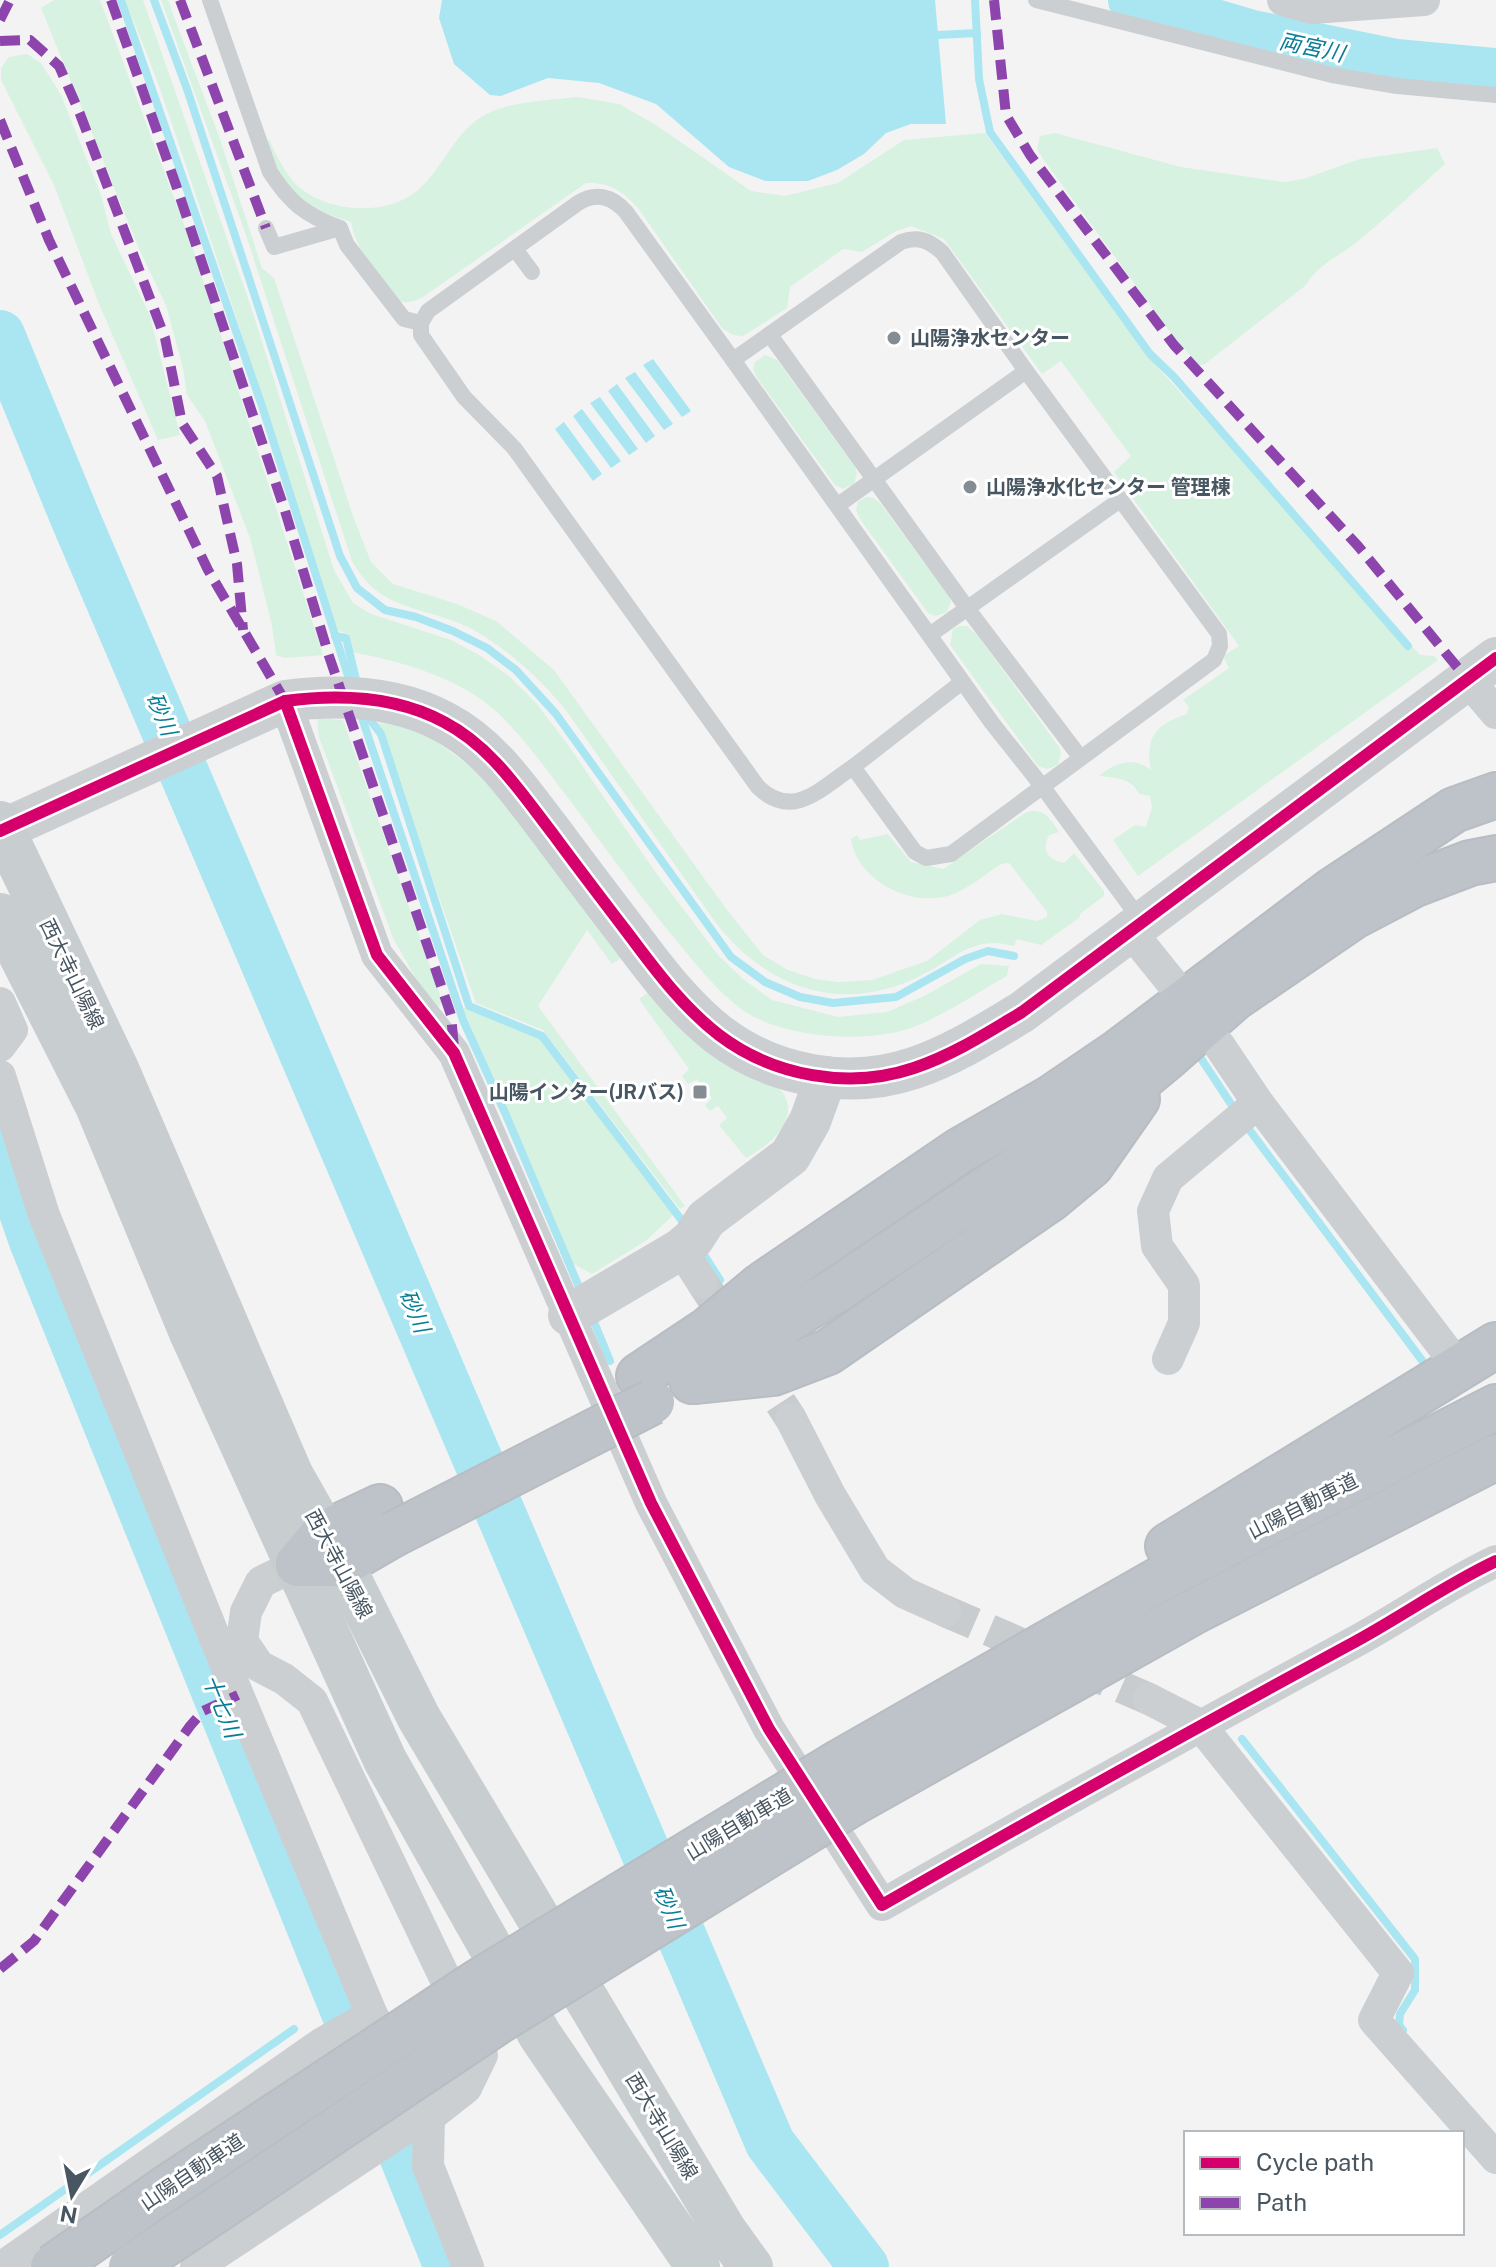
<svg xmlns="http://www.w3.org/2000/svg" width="1496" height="2267" viewBox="0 0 1496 2267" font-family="'Public Sans','Noto Sans JP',sans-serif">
  <rect width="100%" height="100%" fill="#f3f3f3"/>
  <g fill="#d7f2e0">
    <polygon points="54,0 100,0 192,246 323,655 285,658 276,655 272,625 250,538 205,421 187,395 183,368 166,305 140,251 41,8"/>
    <path d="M 124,0 L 143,0 L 251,307 L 334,570 L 353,603 L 371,614 L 451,640 L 481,656 L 510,677 L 536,703 L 568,745 L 656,873 L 718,955 L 743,979 L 772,1000 L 838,1017 L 887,1012 L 924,996 L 981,964 L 1009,966 L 1007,976 C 978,992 941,1017 911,1028 C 865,1044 781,1038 741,1009 C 716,990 695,963 675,939 C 638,894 604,846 569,799 C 547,771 526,740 500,715 C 462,678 403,662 352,652 L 348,634 L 336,630 C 293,494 250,358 205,223 C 180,149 157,71 124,0 Z"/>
    <path d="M 161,0 L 168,0 L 174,17 L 220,139 L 262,268 L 274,278 L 353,516 L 371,562 L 393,584 L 457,604 L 496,621 L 554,670 L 727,910 L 763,955 L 788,970 L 815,979 L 838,982 L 872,980 L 927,961 L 980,920 L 1002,914 L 1037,921 L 1047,917 L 1047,912 L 1009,863 L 1001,864 C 985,874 966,891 948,896 C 909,907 857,880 851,839 L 857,835 L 860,840 L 888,834 L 911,862 L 943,869 L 1025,813 C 1043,806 1050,818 1059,832 L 1049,835 C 1041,850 1048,860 1064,863 L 1074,853 L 1104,891 L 1104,896 L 1081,913 L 1079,918 L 1041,945 L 1017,939 L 1014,946 C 974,935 957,957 924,974 C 845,1016 768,990 716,923 L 565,709 C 538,677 509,650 472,629 C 425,605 380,613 352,561 L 246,235 Z"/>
    <polygon points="27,54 41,63 61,95 101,195 111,234 150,316 180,435 158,440 99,304 54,185 1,80 1,68 9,57"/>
    <path d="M 578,97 L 619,104 L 656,125 L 751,191 L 785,196 L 838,183 L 904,140 L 985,133 L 1148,357 L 1420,655 L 1434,656 L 1438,660 L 1138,876 L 1113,840 L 1135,825 L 1146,827 L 1152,807 L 1150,796 L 1139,794 C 1132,778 1116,778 1099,776 C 1115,763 1133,756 1151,770 C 1145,737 1156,724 1187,714 L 1189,707 L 1183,700 L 1229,668 L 1223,656 L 1239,646 L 1114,472 L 1131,456 L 1061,361 L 1042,374 L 944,239 L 911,226 L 896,231 L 862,252 L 843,249 L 790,287 L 787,308 L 743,336 L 733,335 L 722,328 L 638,208 C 622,191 610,182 586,183 L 423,297 C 415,301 407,305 398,300 C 380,290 354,242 351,222 C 295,203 290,200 266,145 L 269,139 C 275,153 283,169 293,181 C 321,213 386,218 418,190 C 446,166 456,125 493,111 C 518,101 551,100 578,97 Z"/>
    <path d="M 1055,133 L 1181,167 L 1284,182 L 1303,179 L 1360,159 L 1437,148 L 1445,164 C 1416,190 1387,217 1357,242 C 1338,257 1318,264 1306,285 L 1205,364 L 1199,365 L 1173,336 L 1043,159 L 1037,149 L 1040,136 Z"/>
    <polygon points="765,355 777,360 855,467 857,473 854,484 843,489 835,485 757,378 753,369 755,362"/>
    <polygon points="867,497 874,498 880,503 948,595 951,601 947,612 936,616 928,613 860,519 856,510 858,502"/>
    <polygon points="960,626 967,626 978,636 1059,747 1061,754 1058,765 1047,769 1038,766 950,645 953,629"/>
    <polygon points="317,718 343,720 440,995 441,1002 438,1010 432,1007 393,938 319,737"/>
    <polygon points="378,723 398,725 433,739 478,772 537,840 623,957 612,964 587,930 538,1006 685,1206 680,1209 543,1030 476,1003"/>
    <path d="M 649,992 L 773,1083 C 808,1110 775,1143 746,1158 L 719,1125 L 727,1118 L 718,1106 L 710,1111 L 705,1105 L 712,1098 L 697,1079 L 688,1084 L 682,1076 L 689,1069 L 639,999 Z"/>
    <polygon points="468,1006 544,1039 673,1211 673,1215 647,1240 592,1274 572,1263 463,1009"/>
  </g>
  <g fill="#aae6f2">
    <polygon points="442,0 935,0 946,124 911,124 886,133 864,154 837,170 808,181 765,181 729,167 656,104 599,83 548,78 501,96 490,95 454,64 439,18"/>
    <polygon points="653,359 691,411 682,417 643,365"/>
    <polygon points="635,372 673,424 664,430 625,378"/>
    <polygon points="617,384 655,436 646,443 608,391"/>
    <polygon points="600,397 638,449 629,455 590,403"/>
    <polygon points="582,409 621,461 611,468 573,416"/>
    <polygon points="564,422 602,474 593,481 555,429"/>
  </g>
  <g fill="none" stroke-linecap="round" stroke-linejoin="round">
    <g stroke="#aae6f2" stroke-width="8">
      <polyline points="121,0 262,406 351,685"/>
      <polyline points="154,0 187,89 340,556 357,588 385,610 416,617 453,631 487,648 516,670 556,714 731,957 765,982 800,997 833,1003 896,997 965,959 988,951 1014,956"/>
      <polyline points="975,0 979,79 990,132 1150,354 1174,377 1408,646"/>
      <polyline points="938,35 977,33"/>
      <polyline points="335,636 346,638 358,688"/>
      <polyline points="359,709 463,1020 506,1115 582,1294"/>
      <polyline points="364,712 381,734 469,1006 542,1036 686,1226"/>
      <polyline points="1200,1057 1237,1113"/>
      <polyline points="1245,1124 1427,1367"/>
      <polyline points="699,1247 720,1280"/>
      <polyline points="592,1317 610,1361"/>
      <polyline points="1242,1739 1415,1959 1415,1990 1400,2014 1399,2025 1403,2030"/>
      <polyline points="0,2235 294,2029"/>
    </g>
    <g stroke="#aae6f2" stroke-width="50">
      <polyline points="1133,0 1252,35 1396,64 1496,73"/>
      <polyline points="0,335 76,520 770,2143 864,2267"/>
      <polyline points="0,1143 34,1241 449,2267"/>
    </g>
    <g stroke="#c8ccce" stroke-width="32" stroke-dasharray="32 16" stroke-linecap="butt">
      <polyline points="702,1282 791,1419"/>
      <polyline points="945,1611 1149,1699"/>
    </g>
    <g stroke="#b7bdc3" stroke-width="48">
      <g id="motorway">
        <polyline points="639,1376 708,1330 762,1285 959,1151 1051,1098 1120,1051 1333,890 1454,810 1496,795"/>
        <polyline points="692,1381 725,1358 836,1290 1096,1116 1166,1058 1234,998 1354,916 1415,884 1470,863 1496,858"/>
        <polyline points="696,1381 773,1373 828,1352 1050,1199 1091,1165 1137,1099"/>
        <polyline points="1168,1546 1496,1345"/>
        <polyline points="298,1564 323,1534 380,1507"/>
        <polyline points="298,1564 342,1564 392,1535"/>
        <polyline points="840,1762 1171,1573 1496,1407"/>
        <polyline points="854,1802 1191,1613 1496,1457"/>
      </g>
    </g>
    <g stroke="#cccfd2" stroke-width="16">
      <path d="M 210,0 L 270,172 C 290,203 305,215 340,228 L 347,245 L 404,319 L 421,323"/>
      <polyline points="1036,0 1332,75 1397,86 1496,95"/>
      <polyline points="266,228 274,247 340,228"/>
      <polyline points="515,249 532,272"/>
      <polyline points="770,335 967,608 1080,757"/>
      <path d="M 733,360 L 626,212 C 612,196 596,192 578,203 L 428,311 L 421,323 L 421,335 L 464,397 L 514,448 L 758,787 C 793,821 821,788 853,767"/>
      <polyline points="838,505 1026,371"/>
      <polyline points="931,634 1120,500"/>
      <path d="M 962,682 L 853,767 L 915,852 L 926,858 L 951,854 L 1214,660 L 1220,646 L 1219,634 L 1026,371 L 942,252 C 928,240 918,236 901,242 L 733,360 L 992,723 L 1042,786 L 1142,922"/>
    </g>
    <g stroke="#cccfd2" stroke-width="32">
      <polyline points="1283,0 1312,8 1424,0"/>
      <polyline points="1467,679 1496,713"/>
      <path d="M 285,701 L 377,955 L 454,1053 L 651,1503 L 769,1729 L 882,1905 C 1037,1816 1192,1730 1349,1645 C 1398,1619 1445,1585 1496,1561"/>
      <polyline points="1131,932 1172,983"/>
      <polyline points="0,1003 12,1030 0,1046"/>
      <polyline points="1219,1045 1258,1103 1451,1357"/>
      <polyline points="0,1076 44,1215 238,1695 372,2015 429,2117 428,2166 468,2267"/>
      <polyline points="681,1249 702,1282"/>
      <polyline points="1168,1359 1184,1323 1184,1285 1157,1246 1153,1211 1168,1178 1258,1103"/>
      <polyline points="791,1419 830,1495 875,1570 905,1593 945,1611"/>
      <polyline points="1149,1699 1200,1725 1398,1973 1374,2020 1496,2158"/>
      <polyline points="2,2267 321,2044 372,2015"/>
      <polyline points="196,2267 412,2124 429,2117 466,2088 482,2055 312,1701 284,1679 259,1666 242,1641 246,1612 261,1582 298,1564"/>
    </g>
    <g stroke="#cccfd2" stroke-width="42">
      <path d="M 0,831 L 285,701 C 338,694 396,696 444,722 C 492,747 521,793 553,834 C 578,868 604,902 630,936 C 656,971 684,1008 719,1035 C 773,1076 849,1090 914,1068 C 953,1055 987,1033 1022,1012 L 1496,658"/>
      <polyline points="569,1315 681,1249 693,1239 706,1219 790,1156 810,1121 826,1077"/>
    </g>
    <g stroke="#c8cdd0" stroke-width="44">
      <polyline points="0,823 117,1069 291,1474 342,1564 419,1718 725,2231 751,2267"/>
      <polyline points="0,915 97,1106 192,1335 385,1760 540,2035 698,2267"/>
    </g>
    <use href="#motorway" stroke="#bdc3c8" stroke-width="44"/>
    <g stroke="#b7bdc3" stroke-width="48" stroke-linecap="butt">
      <g id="motorway-bridge">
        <polyline points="392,1535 652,1402"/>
        <polyline points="53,2267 171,2185 478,1982 840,1762"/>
        <polyline points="131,2267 500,2020 854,1802"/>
      </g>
    </g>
    <use href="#motorway-bridge" stroke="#bdc3c8" stroke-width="44"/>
    <g stroke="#8e44ad" stroke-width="10" stroke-dasharray="20 10" stroke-linecap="butt">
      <polyline points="111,0 177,188 285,511 329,656 451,1015 454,1048"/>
      <polyline points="180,0 266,228"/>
      <polyline points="994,0 1006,115 1030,155 1174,345 1358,546 1467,679"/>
      <polyline points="0,20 10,0"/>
      <polyline points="0,41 30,40 59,66 80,114 165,338 182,423 217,476 237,564 243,630"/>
      <polyline points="0,120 49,240 208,570 285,701"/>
      <polyline points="0,1969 34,1941 190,1726 203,1711 238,1695"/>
    </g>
    <g stroke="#fff" stroke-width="17">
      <g id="cycleway">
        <path d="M 285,701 L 377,955 L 454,1053 L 651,1503 L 769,1729 L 882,1905 C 1037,1816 1192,1730 1349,1645 C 1398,1619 1445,1585 1496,1561"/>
        <path d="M 0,831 L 285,701 C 338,694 396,696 444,722 C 492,747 521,793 553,834 C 578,868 604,902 630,936 C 656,971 684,1008 719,1035 C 773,1076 849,1090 914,1068 C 953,1055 987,1033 1022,1012 L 1496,658"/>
      </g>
    </g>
    <use href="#cycleway" stroke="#d6006c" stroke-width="12"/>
  </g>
  <g fill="#848d94" stroke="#fff" stroke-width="3">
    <circle cx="894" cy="338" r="8"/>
    <circle cx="970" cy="487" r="8"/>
    <rect x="692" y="1084" width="16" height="16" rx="4"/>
  </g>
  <g text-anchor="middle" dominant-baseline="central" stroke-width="6" stroke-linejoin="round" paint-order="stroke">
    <g font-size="20" font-weight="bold" fill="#485661" stroke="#fff" text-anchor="start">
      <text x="910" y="338">山陽浄水センター</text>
      <text x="986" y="487">山陽浄水化センター 管理棟</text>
      <text x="684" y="1092" text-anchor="end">山陽インター(JRバス)</text>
    </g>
    <g font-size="20" fill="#485661" stroke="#fff">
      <text transform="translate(72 974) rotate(64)">西大寺山陽線</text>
      <text transform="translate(1303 1506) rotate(-27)">山陽自動車道</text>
      <text transform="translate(339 1564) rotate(62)">西大寺山陽線</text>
      <text transform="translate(739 1824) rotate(-31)">山陽自動車道</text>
      <text transform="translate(662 2126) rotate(59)">西大寺山陽線</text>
      <text transform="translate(192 2172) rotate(-34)">山陽自動車道</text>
    </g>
    <g font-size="22" font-style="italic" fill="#077e96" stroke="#fff">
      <text transform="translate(1312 47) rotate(12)">両宮川</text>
      <text transform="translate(162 714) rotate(67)">砂川</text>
      <text transform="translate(415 1311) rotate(67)">砂川</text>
      <text transform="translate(222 1706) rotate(68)">十七川</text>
      <text transform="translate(669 1907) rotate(67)">砂川</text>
    </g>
  </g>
  <rect x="1184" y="2131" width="280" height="104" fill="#ffffff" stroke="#b6bbc0" stroke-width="2"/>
  <rect x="1200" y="2157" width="40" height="12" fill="#d6006c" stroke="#b6bbc0" stroke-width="2"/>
  <text x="1256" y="2171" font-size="24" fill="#485661">Cycle path</text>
  <rect x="1200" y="2197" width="40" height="12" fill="#8e44ad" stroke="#b6bbc0" stroke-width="2"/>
  <text x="1256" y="2211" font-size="24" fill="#485661">Path</text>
  <g transform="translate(72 2195) rotate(190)" stroke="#ffffff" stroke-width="6" paint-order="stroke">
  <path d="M0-6L14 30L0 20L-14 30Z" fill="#485661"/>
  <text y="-12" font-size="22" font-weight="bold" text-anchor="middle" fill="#485661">N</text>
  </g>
</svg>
